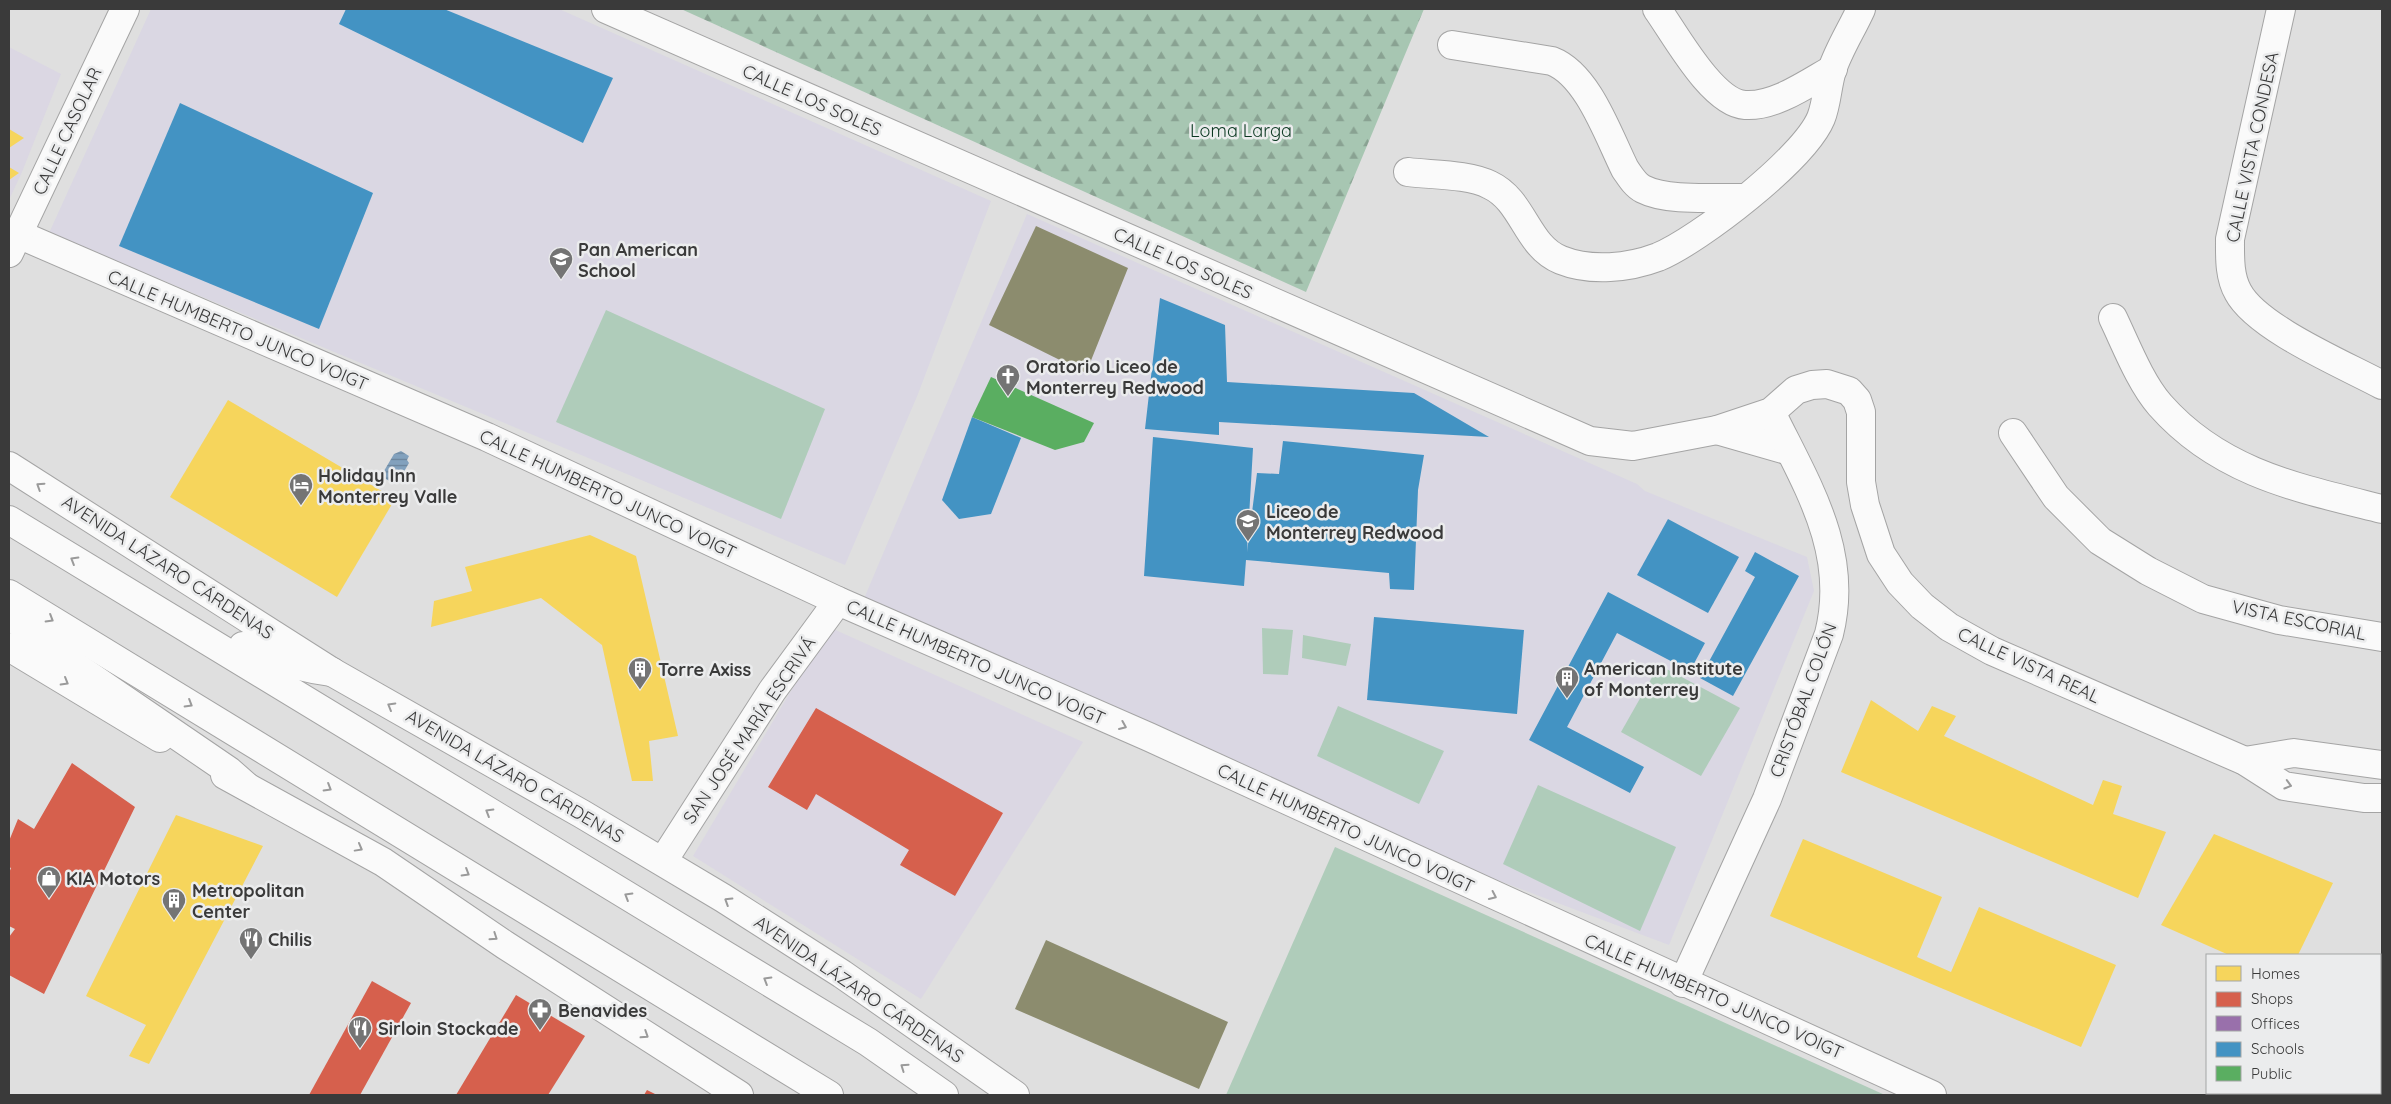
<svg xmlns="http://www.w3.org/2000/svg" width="2391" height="1104" viewBox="0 0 2391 1104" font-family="Quicksand,sans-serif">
  <defs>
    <pattern id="forest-firs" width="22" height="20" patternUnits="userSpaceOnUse" patternTransform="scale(1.25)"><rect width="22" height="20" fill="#a7c6b2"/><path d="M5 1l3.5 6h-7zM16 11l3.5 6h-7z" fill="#89a292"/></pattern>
    <pattern id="water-rules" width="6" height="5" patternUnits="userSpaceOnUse" patternTransform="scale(1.25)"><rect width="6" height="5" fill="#82a1bd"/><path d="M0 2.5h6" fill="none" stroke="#6b849b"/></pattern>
  </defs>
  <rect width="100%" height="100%" fill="#dfdfdf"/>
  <g fill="#dbd7e3">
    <polygon points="9,47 61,74 22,172 9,200"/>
    <polygon points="829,627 1083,742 921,999 693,856"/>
  </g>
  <g fill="#dad7e3">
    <polygon points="151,9 559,9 991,201 918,394 845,565 49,233"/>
    <polygon points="1027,214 1637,484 1645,491 1807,557 1814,591 1669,945 1447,861 863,601"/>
  </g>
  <g fill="#afccba">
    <polygon points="606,310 825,409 781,519 556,422"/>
    <polygon points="1262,628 1293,630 1288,675 1263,674"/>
    <polygon points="1303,635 1351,644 1346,666 1302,658"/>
    <polygon points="1659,665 1740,708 1701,776 1621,732"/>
    <polygon points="1338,706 1444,751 1419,804 1317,756"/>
    <polygon points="1538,785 1676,847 1640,931 1503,864"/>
    <polygon points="1335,847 1885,1095 1226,1095"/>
  </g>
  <polygon fill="url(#forest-firs)" points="681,9 1424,9 1306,292"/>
  <polygon fill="url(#water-rules)" points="401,451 409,456 407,460 409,463 399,480 395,480 393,483 384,478 386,475 384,471 394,454"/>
  <g fill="#f6d55c">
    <polygon points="9,129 24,138 9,148"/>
    <polygon points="9,167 19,173 9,180"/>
    <polygon points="228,400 395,499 337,597 170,497"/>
    <polygon points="590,535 636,556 678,736 649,741 653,781 632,781 602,645 541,598 431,627 434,601 472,591 465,567"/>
    <polygon points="1871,700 1918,731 1932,706 1956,716 1944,736 2093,805 2103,780 2122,786 2113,814 2166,832 2138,898 1841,772"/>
    <polygon points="176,815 263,846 149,1064 129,1056 146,1025 86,996"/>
    <polygon points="2214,834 2333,883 2298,955 2229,955 2161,925"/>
    <polygon points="1803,839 1942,897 1917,957 1951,972 1979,907 2116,965 2081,1047 1770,916"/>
  </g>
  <g fill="#d6604d">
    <polygon points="816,708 1003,813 955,896 900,865 909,850 816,794 807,810 768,787"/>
    <polygon points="72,763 135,807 44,994 9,975 9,937 15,929 9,926 9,873 11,868 9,867 9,841 18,819 34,829"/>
    <polygon points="372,981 411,1003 360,1095 309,1095"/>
    <polygon points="516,995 585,1036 548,1095 456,1095"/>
    <polygon points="647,1090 657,1095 644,1095"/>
  </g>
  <polygon fill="#9970ab" points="2232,1093 2327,1093 2326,1095 2231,1095"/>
  <g fill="#4393c3">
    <polygon points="346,9 444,9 613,78 583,143 339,24"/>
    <polygon points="180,103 373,193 319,329 119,246"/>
    <polygon points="1160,298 1225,325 1227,382 1414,393 1489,437 1219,422 1219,435 1145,429"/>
    <polygon points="972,417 1021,438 991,514 959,519 942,500"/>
    <polygon points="1153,437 1253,448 1247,552 1257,473 1279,474 1283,441 1424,455 1418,490 1414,590 1390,589 1389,573 1246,560 1244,586 1144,576"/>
    <polygon points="1668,519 1739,557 1708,613 1637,575"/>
    <polygon points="1755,552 1799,576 1733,696 1700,678 1755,577 1745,571"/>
    <polygon points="1608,592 1705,643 1690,671 1617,633 1567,727 1644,767 1630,793 1529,740"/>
    <polygon points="1374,617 1524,630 1517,714 1367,700"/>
  </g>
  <polygon fill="#5aae61" points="991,377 1094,423 1084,442 1055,450 972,417"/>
  <g fill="#8c8c6e">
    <polygon points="1036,226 1128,268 1086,373 989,325"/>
    <polygon points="1046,940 1228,1022 1199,1089 1015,1009"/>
  </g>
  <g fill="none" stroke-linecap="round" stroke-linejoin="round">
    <g stroke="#a4a4a4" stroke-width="30">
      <g id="minor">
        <polyline points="606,9 1590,441 1633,446 1717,430 1771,412 1796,390 1812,385 1827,384 1849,391 1857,400 1861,412 1861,482 1865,505 1881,554 1900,583 1922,606 1949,627 1992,651 2245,761 2284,786 2364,798 2382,798"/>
        <path d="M 1657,9 C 1675,34 1712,103 1745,105 C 1775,107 1808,83 1833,69"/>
        <path d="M 2281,9 L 2230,239 C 2230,256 2229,276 2238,292 C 2257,328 2345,365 2382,385"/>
        <path d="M 1452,45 L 1552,61 C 1588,75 1608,135 1625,169 C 1630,176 1635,185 1643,189 C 1668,202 1717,197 1745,198"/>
        <path d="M 1408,172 C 1431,175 1469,174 1490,185 C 1524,201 1526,246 1561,260 C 1591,272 1629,268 1658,257 C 1699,240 1804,159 1821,118 C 1827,103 1827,86 1832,70 C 1839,49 1852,29 1861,9"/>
        <polyline points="18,234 487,437 838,601 1149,737 1932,1095"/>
        <polyline points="9,253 125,9"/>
        <path d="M 2113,318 C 2126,345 2140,382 2160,405 C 2220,473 2298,488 2382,509"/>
        <polyline points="1717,430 1790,451"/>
        <polyline points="2013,433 2056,497 2100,541 2148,571 2203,599 2279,620 2382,637"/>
        <polyline points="9,466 332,672 582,814 723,898 842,974 1015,1095"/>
        <polyline points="9,647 160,738"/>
        <polyline points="2245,761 2294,753 2382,765"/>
        <polyline points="225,775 383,862 505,945 739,1095"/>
        <polyline points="663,861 772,691 838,601"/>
        <path d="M 1683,983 L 1767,799 L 1829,634 C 1850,551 1806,484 1771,412"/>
      </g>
    </g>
    <g stroke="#a4a4a4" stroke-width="30">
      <g id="highway">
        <polyline points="9,520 868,1042 944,1095"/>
        <polyline points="9,594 829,1095"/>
        <polyline points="9,614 65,659 229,771 246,786"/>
        <path d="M 243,646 C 272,660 301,668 332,672"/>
      </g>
    </g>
    <use href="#minor" stroke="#fafafa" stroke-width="28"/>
    <use href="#highway" stroke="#fafafa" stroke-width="28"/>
  </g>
  <defs><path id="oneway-chevron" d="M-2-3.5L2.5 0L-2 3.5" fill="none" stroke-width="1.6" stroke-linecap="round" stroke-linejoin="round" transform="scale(1.25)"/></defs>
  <g stroke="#9a9a9a">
    <use href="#oneway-chevron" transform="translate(40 486) rotate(-147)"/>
    <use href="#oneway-chevron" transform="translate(74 560) rotate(-149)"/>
    <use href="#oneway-chevron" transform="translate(50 619) rotate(31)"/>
    <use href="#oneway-chevron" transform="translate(65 682) rotate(30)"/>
    <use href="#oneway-chevron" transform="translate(189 704) rotate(31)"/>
    <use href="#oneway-chevron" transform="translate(391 706) rotate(-150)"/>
    <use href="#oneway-chevron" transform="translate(1123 726) rotate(23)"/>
    <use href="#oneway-chevron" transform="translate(2288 785) rotate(16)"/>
    <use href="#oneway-chevron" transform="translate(328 788) rotate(31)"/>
    <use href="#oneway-chevron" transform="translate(489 812) rotate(-149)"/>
    <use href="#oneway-chevron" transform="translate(359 848) rotate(29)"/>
    <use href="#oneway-chevron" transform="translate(466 873) rotate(31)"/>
    <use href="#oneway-chevron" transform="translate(628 896) rotate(-149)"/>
    <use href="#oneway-chevron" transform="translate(1493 896) rotate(25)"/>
    <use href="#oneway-chevron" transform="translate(728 901) rotate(-148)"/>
    <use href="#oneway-chevron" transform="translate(494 937) rotate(34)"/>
    <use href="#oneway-chevron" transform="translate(767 980) rotate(-149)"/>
    <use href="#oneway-chevron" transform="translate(645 1035) rotate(33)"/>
    <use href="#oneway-chevron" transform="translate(904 1067) rotate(-145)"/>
  </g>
  <defs>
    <g id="school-pin" transform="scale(1.25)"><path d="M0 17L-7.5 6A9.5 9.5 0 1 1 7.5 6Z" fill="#747474" stroke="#ebeced"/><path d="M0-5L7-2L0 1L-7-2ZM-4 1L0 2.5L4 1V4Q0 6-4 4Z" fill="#fff"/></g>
    <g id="church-pin" transform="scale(1.25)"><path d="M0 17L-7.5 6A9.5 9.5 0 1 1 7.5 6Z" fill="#747474" stroke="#ebeced"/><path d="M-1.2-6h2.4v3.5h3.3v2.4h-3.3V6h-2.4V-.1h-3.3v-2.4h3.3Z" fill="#fff"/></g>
    <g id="hotel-pin" transform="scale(1.25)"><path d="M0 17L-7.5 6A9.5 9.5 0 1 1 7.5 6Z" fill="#747474" stroke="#ebeced"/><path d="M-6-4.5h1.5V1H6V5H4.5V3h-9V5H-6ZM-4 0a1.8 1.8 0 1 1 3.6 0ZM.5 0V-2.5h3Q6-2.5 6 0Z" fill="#fff"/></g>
    <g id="university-pin" transform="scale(1.25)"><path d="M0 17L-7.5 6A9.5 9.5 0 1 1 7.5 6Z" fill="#747474" stroke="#ebeced"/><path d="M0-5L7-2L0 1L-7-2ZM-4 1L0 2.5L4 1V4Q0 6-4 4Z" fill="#fff"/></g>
    <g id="building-pin" transform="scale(1.25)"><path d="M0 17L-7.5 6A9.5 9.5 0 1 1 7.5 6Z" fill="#747474" stroke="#ebeced"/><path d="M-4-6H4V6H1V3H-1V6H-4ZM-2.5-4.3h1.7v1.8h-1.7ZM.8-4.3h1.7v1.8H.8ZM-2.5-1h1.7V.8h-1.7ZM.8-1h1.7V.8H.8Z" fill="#fff"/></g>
    <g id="shop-pin" transform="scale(1.25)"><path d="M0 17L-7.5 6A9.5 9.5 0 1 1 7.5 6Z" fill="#747474" stroke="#ebeced"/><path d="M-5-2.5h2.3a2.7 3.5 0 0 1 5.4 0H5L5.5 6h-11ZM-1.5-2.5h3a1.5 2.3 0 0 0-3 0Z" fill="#fff"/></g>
    <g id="restaurant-pin" transform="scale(1.25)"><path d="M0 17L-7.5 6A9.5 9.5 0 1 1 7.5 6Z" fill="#747474" stroke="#ebeced"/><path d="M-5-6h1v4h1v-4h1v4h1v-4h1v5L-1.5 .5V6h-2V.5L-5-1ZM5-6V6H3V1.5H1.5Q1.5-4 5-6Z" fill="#fff"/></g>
    <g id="pharmacy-pin" transform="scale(1.25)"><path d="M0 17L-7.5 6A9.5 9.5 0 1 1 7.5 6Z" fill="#747474" stroke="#ebeced"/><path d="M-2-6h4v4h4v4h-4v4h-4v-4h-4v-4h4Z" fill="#fff"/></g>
  </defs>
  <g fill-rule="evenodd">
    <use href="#school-pin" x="561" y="259"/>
    <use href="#church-pin" x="1008" y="376"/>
    <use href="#hotel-pin" x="301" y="485"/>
    <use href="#university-pin" x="1248" y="521"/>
    <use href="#building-pin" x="640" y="669"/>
    <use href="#building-pin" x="1567" y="678"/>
    <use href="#shop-pin" x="49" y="878"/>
    <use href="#building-pin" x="174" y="900"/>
    <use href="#restaurant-pin" x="251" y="939"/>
    <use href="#pharmacy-pin" x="540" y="1010"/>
    <use href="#restaurant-pin" x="360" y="1028"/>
  </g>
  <g text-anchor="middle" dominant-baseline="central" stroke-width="5" stroke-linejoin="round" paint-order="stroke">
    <g font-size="18" fill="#3a3a3a" stroke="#ebeced">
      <text transform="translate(812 100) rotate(24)">CALLE LOS SOLES</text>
      <text transform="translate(67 131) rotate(-65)">CALLE CASOLAR</text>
      <text transform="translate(2252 147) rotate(-78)">CALLE VISTA CONDESA</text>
      <text transform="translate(1183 263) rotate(24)">CALLE LOS SOLES</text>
      <text transform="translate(238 330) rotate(23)">CALLE HUMBERTO JUNCO VOIGT</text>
      <text transform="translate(608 494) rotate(25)">CALLE HUMBERTO JUNCO VOIGT</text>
      <text transform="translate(168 567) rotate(33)">AVENIDA LÁZARO CÁRDENAS</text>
      <text transform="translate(2299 620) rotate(12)">VISTA ESCORIAL</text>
      <text transform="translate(976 662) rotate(24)">CALLE HUMBERTO JUNCO VOIGT</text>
      <text transform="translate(2029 665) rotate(25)">CALLE VISTA REAL</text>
      <text transform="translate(1803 700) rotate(-70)">CRISTÓBAL COLÓN</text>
      <text transform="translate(749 730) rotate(-56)">SAN JOSÉ MARÍA ESCRIVÁ</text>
      <text transform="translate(515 776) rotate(30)">AVENIDA LÁZARO CÁRDENAS</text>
      <text transform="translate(1346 828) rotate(25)">CALLE HUMBERTO JUNCO VOIGT</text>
      <text transform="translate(859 989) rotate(34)">AVENIDA LÁZARO CÁRDENAS</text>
      <text transform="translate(1714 996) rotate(24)">CALLE HUMBERTO JUNCO VOIGT</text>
    </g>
    <g font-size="18" fill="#0b3821" stroke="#ebeced">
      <text x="1241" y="130">Loma Larga</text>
    </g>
    <g font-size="18" font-weight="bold" fill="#3a3a3a" stroke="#ebeced" text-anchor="start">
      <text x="578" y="249">Pan American<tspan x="578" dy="21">School</tspan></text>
      <text x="1026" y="366">Oratorio Liceo de<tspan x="1026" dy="21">Monterrey Redwood</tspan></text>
      <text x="318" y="475">Holiday Inn<tspan x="318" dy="21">Monterrey Valle</tspan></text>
      <text x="1266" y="511">Liceo de<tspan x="1266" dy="21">Monterrey Redwood</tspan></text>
      <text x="1584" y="668">American Institute<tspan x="1584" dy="21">of Monterrey</tspan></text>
      <text x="658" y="669">Torre Axiss</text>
      <text x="66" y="878">KIA Motors</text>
      <text x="192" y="890">Metropolitan<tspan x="192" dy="21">Center</tspan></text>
      <text x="268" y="939">Chilis</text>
      <text x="558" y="1010">Benavides</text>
      <text x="378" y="1028">Sirloin Stockade</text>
    </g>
  </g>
  <rect width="2391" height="1104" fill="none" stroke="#3a3a3a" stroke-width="20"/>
  <rect x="2206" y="954" width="175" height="140" fill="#ebeced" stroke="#a4a5a5"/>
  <rect x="2216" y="966" width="25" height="15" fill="#f6d55c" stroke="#a4a5a5"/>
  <text x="2251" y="979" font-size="15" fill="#3a3a3a">Homes</text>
  <rect x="2216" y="992" width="25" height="15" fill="#d6604d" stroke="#a4a5a5"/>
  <text x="2251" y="1004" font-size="15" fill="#3a3a3a">Shops</text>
  <rect x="2216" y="1016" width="25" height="15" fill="#9970ab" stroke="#a4a5a5"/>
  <text x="2251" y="1029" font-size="15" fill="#3a3a3a">Offices</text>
  <rect x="2216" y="1042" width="25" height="15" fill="#4393c3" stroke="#a4a5a5"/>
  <text x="2251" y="1054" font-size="15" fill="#3a3a3a">Schools</text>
  <rect x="2216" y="1066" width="25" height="15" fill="#5aae61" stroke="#a4a5a5"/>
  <text x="2251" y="1079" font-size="15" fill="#3a3a3a">Public</text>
</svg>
